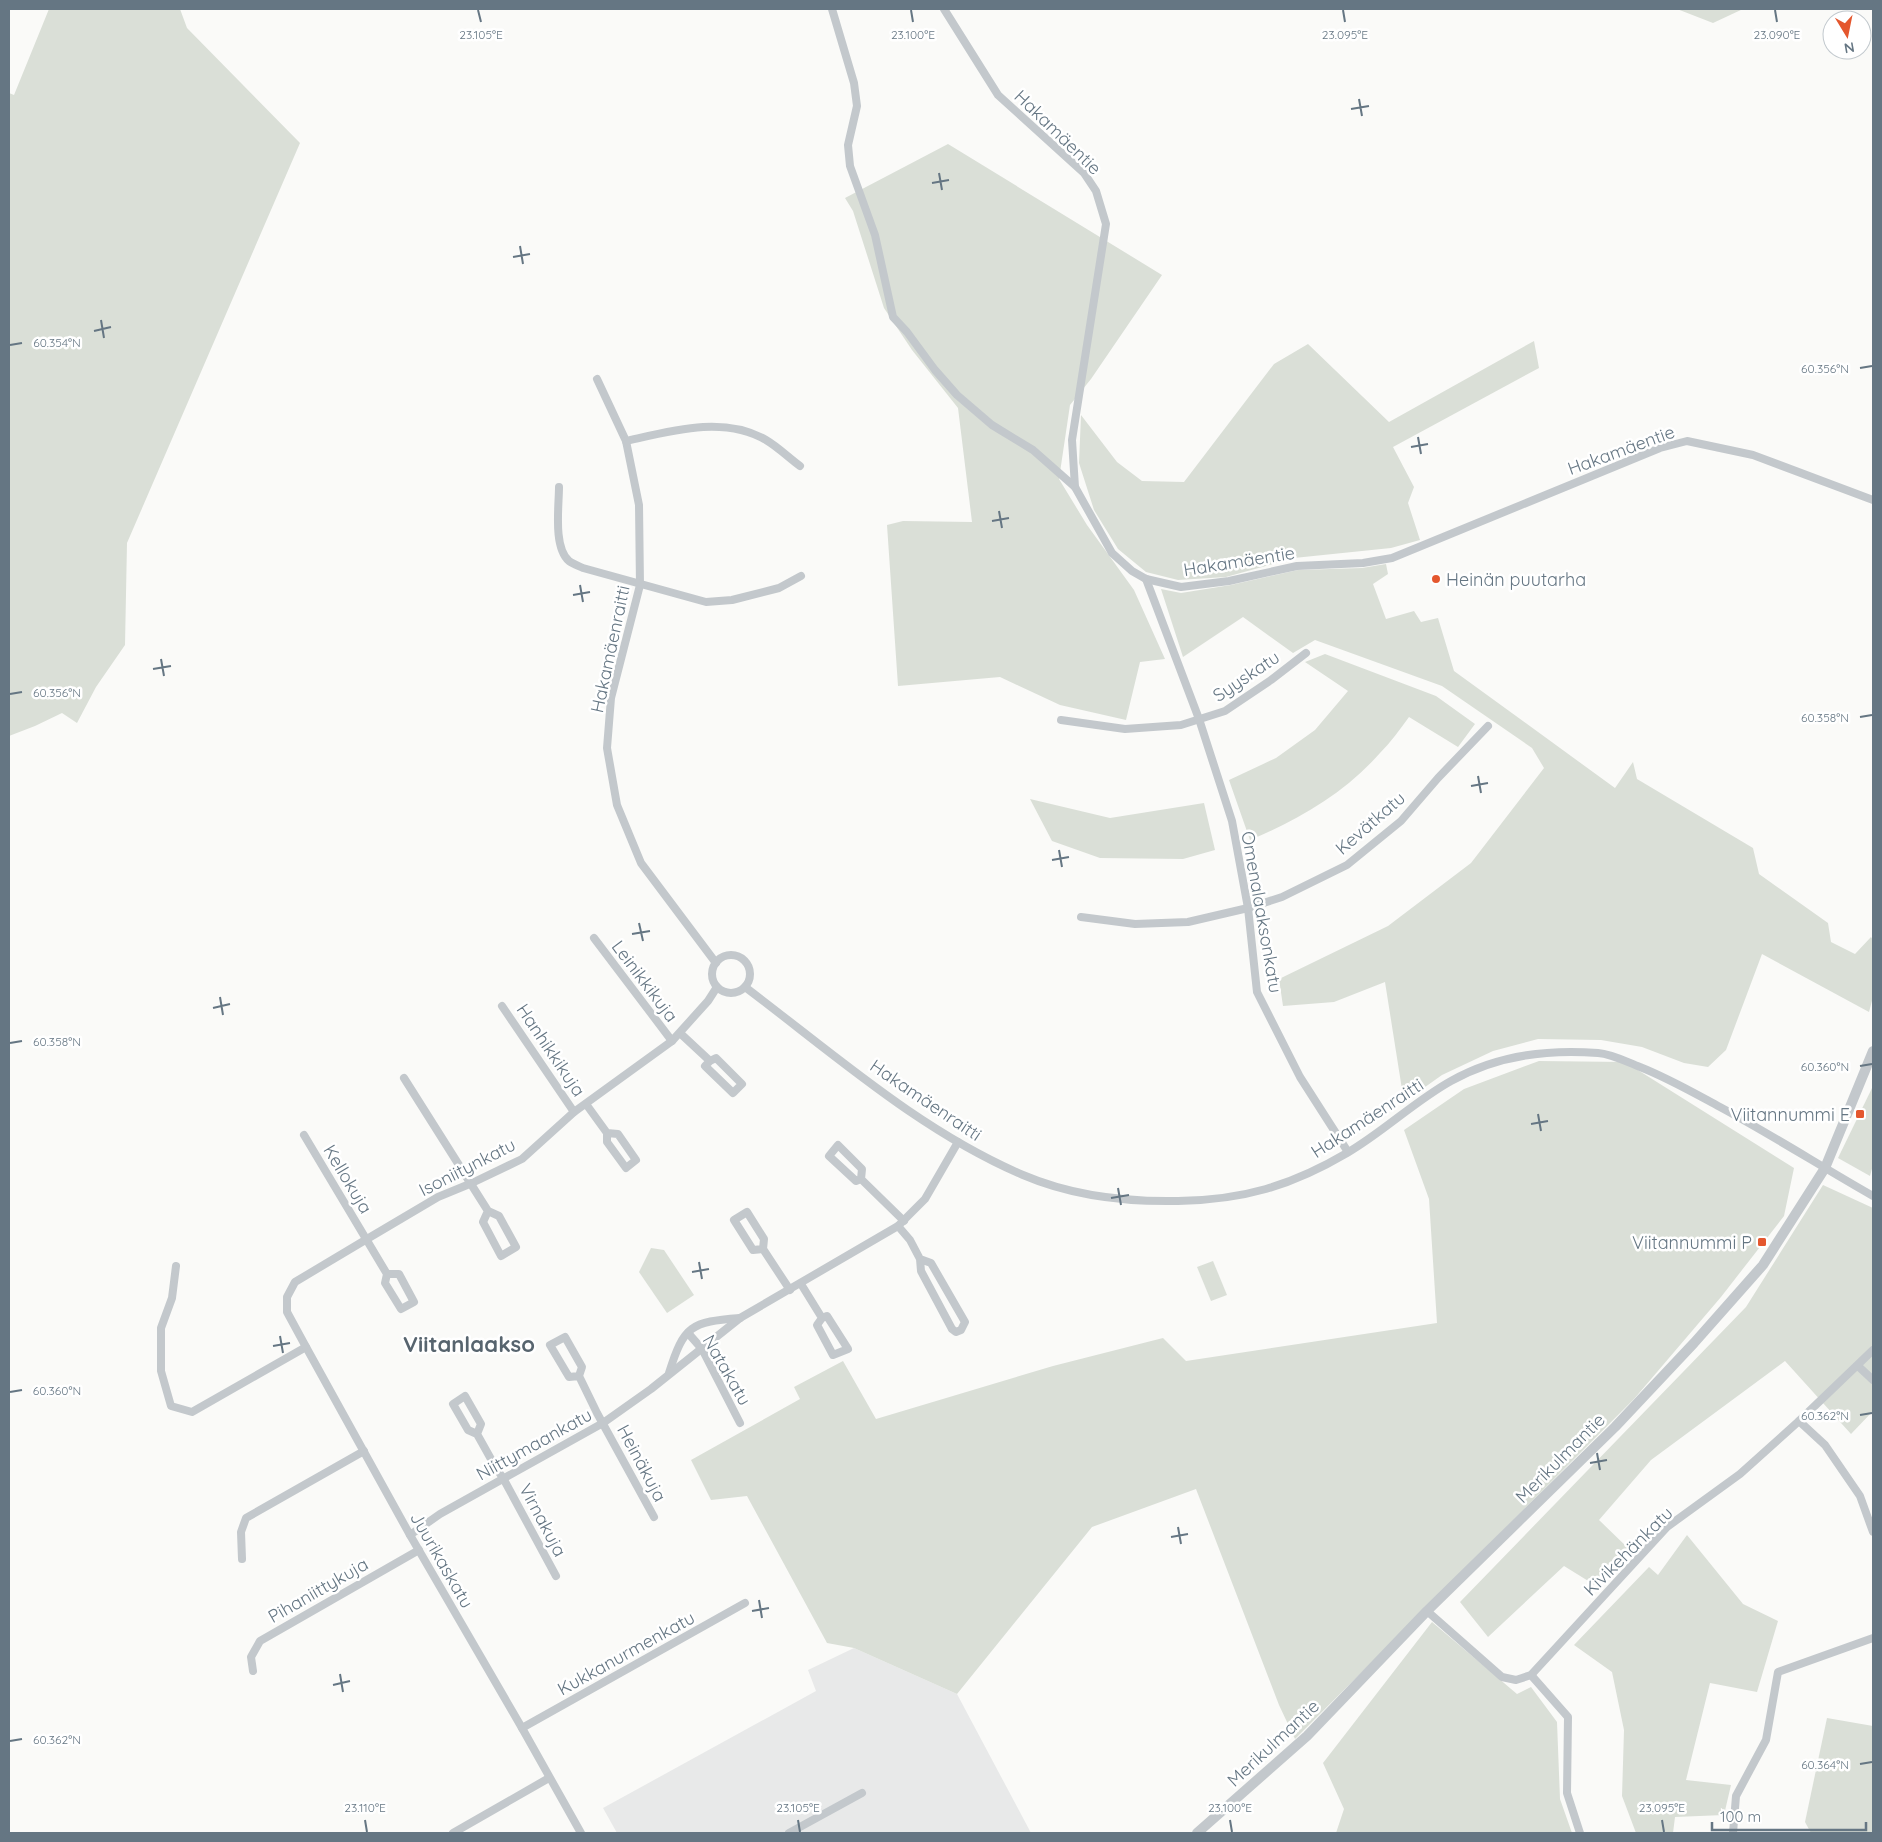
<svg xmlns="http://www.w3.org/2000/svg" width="1882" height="1842" viewBox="0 0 1882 1842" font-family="Quicksand,sans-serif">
  <rect width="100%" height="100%" fill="#fafaf8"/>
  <polygon fill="#e8e9e9" points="854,1648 957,1694 1031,1833 617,1833 603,1808 816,1691 808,1670"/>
  <g fill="#dadfd7">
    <polygon points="49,9 180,9 187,28 300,143 127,543 125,645 96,687 77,723 62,713 35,726 9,736 9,93 14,95"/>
    <polygon points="1677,9 1743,9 1713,23"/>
    <polygon points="948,144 1162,275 1091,379 1070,405 1059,479 1087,525 1134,590 1165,659 1140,662 1126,720 1060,705 1000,677 898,686 887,525 903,521 972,522 958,408 912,350 884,308 853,211 845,198"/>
    <polygon points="1534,341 1539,368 1393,447 1414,487 1408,503 1420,540 1391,548 1294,558 1226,577 1178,580 1146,572 1118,549 1094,510 1079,463 1081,415 1117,462 1142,481 1184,482 1274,364 1308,344 1389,422"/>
    <polygon points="1386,564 1388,574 1373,584 1386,619 1414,611 1421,622 1438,618 1454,671 1615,788 1633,762 1637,779 1753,848 1759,874 1828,923 1831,942 1855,954 1871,937 1873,940 1873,997 1869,1012 1762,954 1726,1050 1708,1067 1684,1063 1642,1047 1601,1040 1538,1039 1493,1051 1442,1075 1404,1102 1385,982 1334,1002 1283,1006 1279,979 1388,926 1471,863 1544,768 1532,748 1442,686 1315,640 1293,653 1243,617 1183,657 1161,589 1181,593 1231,585 1298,570 1362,568"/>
    <path d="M 1325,654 L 1436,696 L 1475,724 L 1458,747 L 1409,717 C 1400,729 1391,742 1380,753 C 1345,793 1298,820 1250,840 L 1229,780 L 1276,758 L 1315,730 L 1348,691 L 1305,662 Z"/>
    <polygon points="1030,799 1110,818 1204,803 1215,850 1183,859 1100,858 1052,841"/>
    <polygon points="1539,1061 1625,1062 1794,1168 1784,1216 1721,1297 1634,1399 1295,1739 1279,1705 1196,1489 1092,1527 957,1694 854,1648 827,1643 747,1496 711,1500 691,1460 800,1399 794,1387 843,1361 876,1419 1053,1366 1163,1338 1186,1361 1437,1323 1429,1199 1404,1130 1464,1089"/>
    <polygon points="1873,1086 1873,1165 1870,1176 1838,1158"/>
    <polygon points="1823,1185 1873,1208 1873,1411 1851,1434 1785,1361 1651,1460 1599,1520 1629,1549 1598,1587 1564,1566 1488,1637 1460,1602 1746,1307"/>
    <polygon points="651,1248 664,1250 694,1295 667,1313 639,1272"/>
    <polygon points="1213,1261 1227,1295 1211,1301 1197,1267"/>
    <polygon points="1687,1535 1743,1604 1778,1621 1757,1692 1710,1683 1686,1780 1731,1785 1724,1815 1675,1817 1673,1833 1636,1833 1622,1796 1624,1730 1612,1672 1574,1645 1649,1567 1658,1575"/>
    <polygon points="1432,1622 1517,1694 1531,1687 1557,1722 1560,1799 1572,1833 1336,1833 1344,1809 1323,1763"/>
    <polygon points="1827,1718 1873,1726 1873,1833 1811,1833 1805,1822"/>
  </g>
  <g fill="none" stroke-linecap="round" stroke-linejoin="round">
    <g stroke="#c3c8cc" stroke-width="8">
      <polyline points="832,9 854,83 857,106 848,145 850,166 875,235 893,317 907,332 935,370 957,395 992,425 1033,450 1075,487"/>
      <polyline points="944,9 998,95 1084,173 1096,191 1106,224 1072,440 1075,487 1112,553 1132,571 1146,579 1181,587 1229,581 1297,566 1363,563 1392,558 1660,448 1687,441 1753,455 1873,500"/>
      <polyline points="597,379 626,441 639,505 640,585 611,698 607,748 617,805 641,863 716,963"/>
      <path d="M 626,441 C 670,431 724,415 766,440 C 778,447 789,458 800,466"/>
      <path d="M 559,487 C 559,506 553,547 569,561 C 573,564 579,566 583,568 L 706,602 L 732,600 L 779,588 L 801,576"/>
      <polyline points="1146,579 1199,719 1232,821 1248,908 1257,992 1300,1077 1348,1152"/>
      <polyline points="1061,720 1125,729 1181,725 1225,711 1271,680 1306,653"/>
      <polyline points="1081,917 1135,924 1188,922 1248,908 1282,897 1347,865 1401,821 1438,778 1488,726"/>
      <polyline points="594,938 672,1041"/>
      <circle cx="731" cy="974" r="19"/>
      <path d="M 745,987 C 834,1054 920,1131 1023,1175 C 1072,1196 1126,1202 1178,1201 C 1243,1200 1291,1186 1347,1153 C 1383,1132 1415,1101 1451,1081 C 1497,1055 1547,1049 1598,1053 C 1612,1054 1627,1062 1640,1067 C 1668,1078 1694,1093 1720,1107 C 1772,1135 1822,1167 1873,1196"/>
      <polyline points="502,1006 574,1112"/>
      <polyline points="681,1034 710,1061 705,1066 733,1093 742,1084 716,1058 710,1061"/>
      <polyline points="404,1078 488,1211 483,1222 501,1256 516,1247 499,1216 488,1211"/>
      <polyline points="586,1104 607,1133 607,1142 626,1168 636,1160 618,1134 607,1133"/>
      <polyline points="304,1135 387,1274 385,1283 401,1309 414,1302 399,1274 387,1274"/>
      <polyline points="861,1179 862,1169 838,1145 829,1156 856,1181 861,1179 904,1221"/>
      <polyline points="898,1226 910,1240 920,1259 921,1271 952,1329 956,1332 961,1330 965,1322 931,1263 920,1259"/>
      <polyline points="763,1249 764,1239 747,1212 734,1220 753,1250 763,1249 790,1290"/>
      <polyline points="176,1266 172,1298 161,1328 161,1371 171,1406 192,1412 306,1347"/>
      <polyline points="801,1284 822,1318 817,1325 833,1355 848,1349 827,1316 822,1318"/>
      <polyline points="688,1333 702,1349 740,1423"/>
      <polyline points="1858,1366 1873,1380"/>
      <path d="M 669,1373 C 684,1325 691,1322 740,1318"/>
      <polyline points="579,1376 582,1367 565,1337 550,1345 569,1377 579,1376 597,1413 654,1517"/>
      <polyline points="1799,1421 1825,1445 1860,1496 1873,1532"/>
      <polyline points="477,1434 481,1424 465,1396 453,1404 468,1430 477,1434 496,1468 503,1478 556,1576"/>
      <polyline points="410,1535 440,1514 603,1423 651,1389 740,1318 898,1226 925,1199 958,1142"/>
      <polyline points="242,1559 241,1532 246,1518 364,1451"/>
      <polyline points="1427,1611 1502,1677 1516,1680 1531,1675 1667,1527 1740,1474 1799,1421 1873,1350"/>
      <polyline points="253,1671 251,1657 260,1641 419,1550"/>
      <polyline points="1531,1675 1568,1717 1567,1793 1580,1833"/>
      <polyline points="522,1728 745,1603"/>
      <polyline points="453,1833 549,1778"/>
      <polyline points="581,1833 522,1728 410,1535 306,1347 287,1312 287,1297 295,1282 367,1239 438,1197 472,1183 522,1159 574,1112 672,1041 708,1001 717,987"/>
      <polyline points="789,1833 862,1793"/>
      <polyline points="1733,1833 1736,1796 1766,1740 1778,1672 1873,1638"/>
    </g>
    <polyline stroke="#c3c8cc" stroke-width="10" points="1197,1833 1307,1736 1427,1611 1615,1427 1694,1343 1763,1265 1825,1168 1873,1051"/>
  </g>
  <path fill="none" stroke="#657683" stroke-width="2" d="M 478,10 L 481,22M 911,10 L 913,22M 1343,10 L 1345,22M 1775,10 L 1777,22M 1359,99 L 1362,116M 1351,109 L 1369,106M 939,173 L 942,190M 932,183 L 949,180M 520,246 L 523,264M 513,257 L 530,254M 101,320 L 104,338M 94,331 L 111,327M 10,345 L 22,343M 1860,368 L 1872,366M 1418,437 L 1421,454M 1411,447 L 1428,444M 999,511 L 1002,528M 992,521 L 1009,518M 580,585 L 583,602M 573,595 L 590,592M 161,659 L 164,676M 153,669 L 171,666M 10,694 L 22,692M 1860,717 L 1872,715M 1478,776 L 1481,793M 1471,786 L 1488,783M 1059,850 L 1062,867M 1052,860 L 1069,857M 639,923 L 643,941M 632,934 L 650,931M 220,997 L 223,1015M 213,1008 L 230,1004M 10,1043 L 22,1041M 1860,1066 L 1872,1064M 1538,1114 L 1541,1131M 1531,1124 L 1548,1121M 1118,1188 L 1121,1205M 1111,1198 L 1129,1195M 699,1262 L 702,1279M 692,1272 L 709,1269M 280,1336 L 283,1353M 273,1346 L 290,1343M 10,1392 L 22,1390M 1860,1415 L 1872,1413M 1597,1453 L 1600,1470M 1590,1463 L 1607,1460M 1178,1527 L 1181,1544M 1171,1537 L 1188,1534M 759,1600 L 762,1618M 752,1611 L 769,1608M 340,1674 L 343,1692M 333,1685 L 350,1681M 10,1741 L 22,1739M 1860,1764 L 1872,1762M 365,1820 L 367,1832M 798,1820 L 800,1832M 1230,1820 L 1232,1832M 1662,1820 L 1664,1832"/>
  <g fill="#e4572e" stroke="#fff" stroke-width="2">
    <circle cx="1436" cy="579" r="5"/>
    <rect x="1855" y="1109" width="10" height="10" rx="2.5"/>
    <rect x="1757" y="1237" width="10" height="10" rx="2.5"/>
  </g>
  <g text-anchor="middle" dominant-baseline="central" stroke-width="5" stroke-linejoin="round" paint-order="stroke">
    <g font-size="18" fill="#657683" stroke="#fff">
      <text transform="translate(1058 132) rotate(44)">Hakamäentie</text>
      <text transform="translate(1621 450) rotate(-20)">Hakamäentie</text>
      <text transform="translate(1239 561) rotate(-9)">Hakamäentie</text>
      <text transform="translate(610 649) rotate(-78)">Hakamäenraitti</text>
      <text transform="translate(1246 676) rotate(-34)">Syyskatu</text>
      <text transform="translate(1370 823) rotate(-41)">Kevätkatu</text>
      <text transform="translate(1262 912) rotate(80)">Omenalaaksonkatu</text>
      <text transform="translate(645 981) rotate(53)">Leinikkikuja</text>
      <text transform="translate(551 1050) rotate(56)">Hanhikkikuja</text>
      <text transform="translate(926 1100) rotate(34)">Hakamäenraitti</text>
      <text transform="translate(1367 1118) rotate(-33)">Hakamäenraitti</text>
      <text transform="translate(467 1167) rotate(-27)">Isoniitynkatu</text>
      <text transform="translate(348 1179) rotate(59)">Kellokuja</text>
      <text transform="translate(727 1370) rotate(60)">Natakatu</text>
      <text transform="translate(534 1444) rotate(-29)">Niittymaankatu</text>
      <text transform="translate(1560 1458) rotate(-45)">Merikulmantie</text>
      <text transform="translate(642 1463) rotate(62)">Heinäkuja</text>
      <text transform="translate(543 1520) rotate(62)">Virnakuja</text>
      <text transform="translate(1628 1551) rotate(-45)">Kivikehänkatu</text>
      <text transform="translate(442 1560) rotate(60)">Juurikaskatu</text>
      <text transform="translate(318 1590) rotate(-30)">Pihaniittykuja</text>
      <text transform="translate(626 1653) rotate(-29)">Kukkanurmenkatu</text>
      <text transform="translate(1273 1743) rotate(-43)">Merikulmantie</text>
    </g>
    <g font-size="18" fill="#657683" stroke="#fff" text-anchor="end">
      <text x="1446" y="579" text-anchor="start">Heinän puutarha</text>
      <text x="1850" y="1114">Viitannummi E</text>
      <text x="1752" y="1242">Viitannummi P</text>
    </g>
    <g font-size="22" font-weight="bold" fill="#57646e" stroke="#fff">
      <text x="469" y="1344">Viitanlaakso</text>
    </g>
  </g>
  <g font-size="12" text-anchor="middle" fill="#657683" stroke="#fff" stroke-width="5" stroke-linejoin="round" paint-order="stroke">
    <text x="481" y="39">23.105°E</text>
    <text x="913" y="39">23.100°E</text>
    <text x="1345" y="39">23.095°E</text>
    <text x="1777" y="39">23.090°E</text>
    <text x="57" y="347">60.354°N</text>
    <text x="1825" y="373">60.356°N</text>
    <text x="57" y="697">60.356°N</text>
    <text x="1825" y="722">60.358°N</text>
    <text x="57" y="1046">60.358°N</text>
    <text x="1825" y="1071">60.360°N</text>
    <text x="57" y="1395">60.360°N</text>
    <text x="1825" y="1420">60.362°N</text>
    <text x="57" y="1744">60.362°N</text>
    <text x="1825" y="1769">60.364°N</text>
    <text x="365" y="1812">23.110°E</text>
    <text x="798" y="1812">23.105°E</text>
    <text x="1230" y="1812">23.100°E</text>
    <text x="1662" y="1812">23.095°E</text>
  </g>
  <rect width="1882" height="1842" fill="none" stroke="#657683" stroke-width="20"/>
  <g transform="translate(1847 35) rotate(170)"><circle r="24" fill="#ffffff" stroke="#c1c8cd"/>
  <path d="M0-4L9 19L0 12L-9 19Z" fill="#e4572e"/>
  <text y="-8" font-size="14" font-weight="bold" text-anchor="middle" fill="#657683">N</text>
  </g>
  <path d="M1712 1822v8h154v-8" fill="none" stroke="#657683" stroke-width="2.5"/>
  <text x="1720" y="1822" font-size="15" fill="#657683" stroke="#ffffff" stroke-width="4" paint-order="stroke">100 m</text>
</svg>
